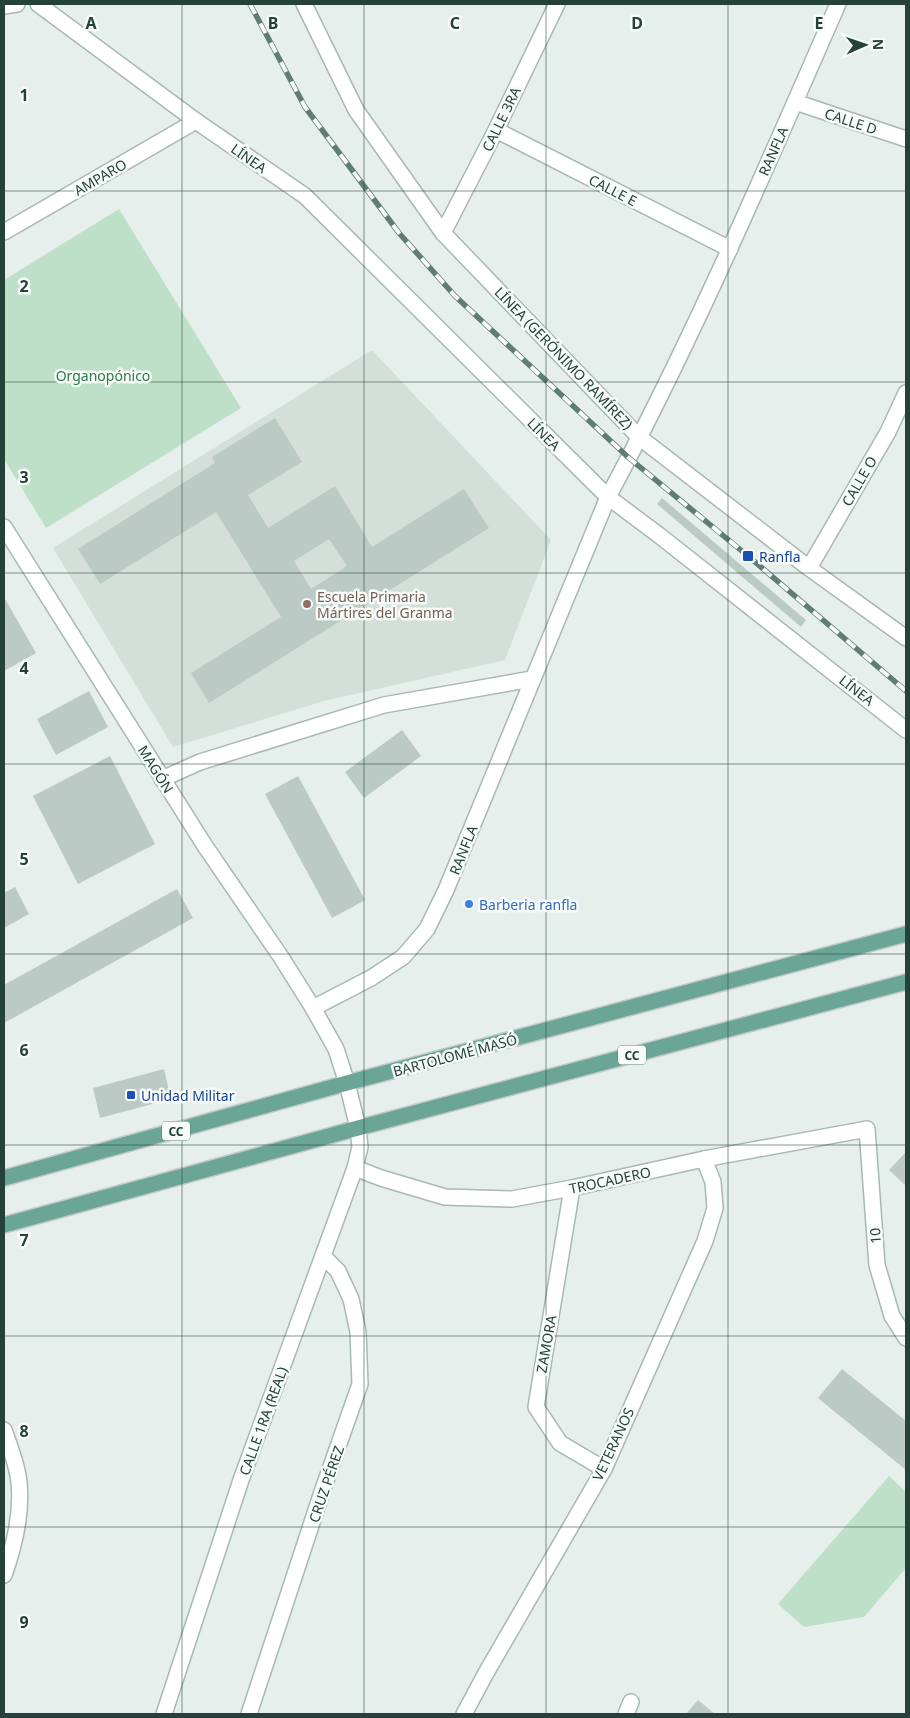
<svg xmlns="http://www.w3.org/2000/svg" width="910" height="1718" viewBox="0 0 910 1718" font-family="'Noto Sans',sans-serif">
  <rect width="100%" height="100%" fill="#e6efeb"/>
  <polygon fill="#d4dfda" points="372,350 551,540 505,660 324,701 173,747 53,548"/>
  <g fill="#bfe0c8">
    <polygon points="119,209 241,408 46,528 4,459 4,280"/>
    <polygon points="889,1476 906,1492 906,1568 864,1617 804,1627 778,1604"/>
  </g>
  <g fill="#bbcac4" fill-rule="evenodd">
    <path d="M 275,418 L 302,462 L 248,495 L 268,528 L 335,486 L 372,547 L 464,489 L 489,528 L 209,703 L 191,673 L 281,617 L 216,512 L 100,584 L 78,549 L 215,463 L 212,457 ZM 329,539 L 347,566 L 311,589 L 294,561 Z"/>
    <polygon points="662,498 806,620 801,627 657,504"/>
    <polygon points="4,597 36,653 4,671"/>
    <polygon points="89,691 108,727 56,755 37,719"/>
    <polygon points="402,730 421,756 364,798 345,772"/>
    <polygon points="110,756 155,844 78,884 33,796"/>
    <polygon points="298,776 365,900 332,918 265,794"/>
    <polygon points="15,887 29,914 4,928 4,893"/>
    <polygon points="177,889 193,918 4,1023 4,985"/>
    <polygon points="164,1069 171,1099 100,1118 93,1088"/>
    <polygon points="906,1152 906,1186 889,1170"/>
    <polygon points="842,1369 906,1421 906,1470 818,1398"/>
    <polygon points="698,1700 715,1714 686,1714"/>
  </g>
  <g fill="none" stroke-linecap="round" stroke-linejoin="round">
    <g stroke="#a8b8b2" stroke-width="18">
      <g id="minor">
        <polyline points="38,4 196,121 305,196 608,497 660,536 906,730"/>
        <polyline points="304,4 356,110 443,233 639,437 809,568 906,638"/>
        <polyline points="4,6 17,4"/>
        <polyline points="795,102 906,139"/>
        <polyline points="496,130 730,249"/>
        <polyline points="4,232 196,121"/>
        <polyline points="443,233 496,130 557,4"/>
        <polyline points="4,527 205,846 281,957 313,1008 336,1049 347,1083 358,1128 360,1147 355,1168 241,1480 164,1714"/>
        <polyline points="809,568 888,432 906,393"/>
        <polyline points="162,779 200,762 384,705 532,679"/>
        <path d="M 313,1008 L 371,978 L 403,957 L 427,929 L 446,890 L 608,497 C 694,337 765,170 838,4"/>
        <polyline points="355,1168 381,1178 445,1197 512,1199 572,1188 704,1159 867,1129 877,1265 892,1316 906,1338"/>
        <polyline points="572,1188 536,1407 560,1443 604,1469"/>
        <path d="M 4,1430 C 10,1447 17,1464 19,1482 C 22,1512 14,1547 4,1575"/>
        <polyline points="249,1714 322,1492 360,1384 358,1332 351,1299 338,1271 323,1256"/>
        <polyline points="464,1714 486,1673 604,1469 705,1241 715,1208 713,1182 704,1159"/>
        <polyline points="626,1714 631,1702"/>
      </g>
    </g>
    <g stroke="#c2cac8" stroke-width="18">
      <g id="major">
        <polyline points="4,1178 347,1083 906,934"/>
        <polyline points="4,1225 358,1128 906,982"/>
      </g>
    </g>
    <use href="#minor" stroke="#fff" stroke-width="15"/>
    <use href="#major" stroke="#6aa596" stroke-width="15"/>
    <g stroke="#5f7d75" stroke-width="5.5">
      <polyline id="rail" points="250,4 305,107 399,233 455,296 629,458 748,556 906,691"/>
    </g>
    <use href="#rail" stroke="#f7fbf9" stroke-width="4" stroke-dasharray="11" stroke-linecap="butt"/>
  </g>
  <path fill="none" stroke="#24423a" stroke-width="1" stroke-opacity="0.55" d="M 182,4 L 182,1714M 364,4 L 364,1714M 546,4 L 546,1714M 728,4 L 728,1714M 4,191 L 906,191M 4,382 L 906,382M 4,573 L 906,573M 4,764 L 906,764M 4,954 L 906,954M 4,1145 L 906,1145M 4,1336 L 906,1336M 4,1527 L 906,1527"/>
  <g fill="#1a4fb4" stroke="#f7fbf9" stroke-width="2">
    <rect x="742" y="550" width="12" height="12" rx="2.5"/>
    <rect x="126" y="1090" width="10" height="10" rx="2.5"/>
  </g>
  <circle fill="#8d6e63" stroke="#f7fbf9" stroke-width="2" cx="307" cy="604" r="5"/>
  <circle fill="#3f7fe0" stroke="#f7fbf9" stroke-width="2" cx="469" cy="904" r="5"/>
  <g text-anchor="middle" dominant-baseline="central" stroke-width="5" stroke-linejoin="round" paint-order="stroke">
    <g fill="#f7fbf9" stroke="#637a73" stroke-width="1">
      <rect x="618" y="1045.5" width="28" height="19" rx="4"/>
      <rect x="162" y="1121.5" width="28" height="19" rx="4"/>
    </g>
    <g font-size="12" font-weight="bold" fill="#24423a">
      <text x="632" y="1055">CC</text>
      <text x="176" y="1131">CC</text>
    </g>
    <g font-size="14" fill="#24423a" stroke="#f7fbf9">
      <text transform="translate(501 119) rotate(-64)">CALLE 3RA</text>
      <text transform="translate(851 121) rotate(18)">CALLE D</text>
      <text transform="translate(773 151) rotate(-66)">RANFLA</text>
      <text transform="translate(249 158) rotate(35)">LÍNEA</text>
      <text transform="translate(100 177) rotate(-30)">AMPARO</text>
      <text transform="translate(613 190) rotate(27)">CALLE E</text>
      <text transform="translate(564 358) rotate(46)">LÍNEA (GERÓNIMO RAMÍREZ)</text>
      <text transform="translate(544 434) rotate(45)">LÍNEA</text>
      <text transform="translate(859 481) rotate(-60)">CALLE O</text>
      <text transform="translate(857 690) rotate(38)">LÍNEA</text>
      <text transform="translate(156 769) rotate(58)">MAGÓN</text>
      <text transform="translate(463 850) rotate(-68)">RANFLA</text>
      <text transform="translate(455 1055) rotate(-15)">BARTOLOMÉ MASÓ</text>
      <text transform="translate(610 1180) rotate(-12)">TROCADERO</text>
      <text transform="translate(875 1236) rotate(-94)">10</text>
      <text transform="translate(546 1344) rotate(-80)">ZAMORA</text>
      <text transform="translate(263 1421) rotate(-70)">CALLE 1RA (REAL)</text>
      <text transform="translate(613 1444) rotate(-65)">VETERANOS</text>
      <text transform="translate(326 1484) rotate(-71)">CRUZ PÉREZ</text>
    </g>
    <g font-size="14" fill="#2d7a4b" stroke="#f7fbf9">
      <text x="103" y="375">Organopónico</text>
    </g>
    <g font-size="14" fill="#164399" stroke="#f7fbf9" text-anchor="start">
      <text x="759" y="556">Ranfla</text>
      <text x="141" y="1095">Unidad Militar</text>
    </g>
    <g font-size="14" fill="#785e54" stroke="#f7fbf9" text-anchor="start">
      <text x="317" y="596">Escuela Primaria<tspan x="317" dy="16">Mártires del Granma</tspan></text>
    </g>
    <g font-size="14" fill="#366cbe" stroke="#f7fbf9" text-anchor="start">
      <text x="479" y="904">Barberia ranfla</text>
    </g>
  </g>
  <g font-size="16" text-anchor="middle" font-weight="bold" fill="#24423a" stroke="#f7fbf9" stroke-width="5" stroke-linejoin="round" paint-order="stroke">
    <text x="91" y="29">A</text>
    <text x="273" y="29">B</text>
    <text x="455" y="29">C</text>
    <text x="637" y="29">D</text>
    <text x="819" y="29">E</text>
    <text x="24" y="101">1</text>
    <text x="24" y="292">2</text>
    <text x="24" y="483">3</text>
    <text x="24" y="674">4</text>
    <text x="24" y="865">5</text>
    <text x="24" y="1056">6</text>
    <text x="24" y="1246">7</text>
    <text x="24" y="1437">8</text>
    <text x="24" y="1628">9</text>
  </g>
  <rect width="910" height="1718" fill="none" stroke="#24423a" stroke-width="10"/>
  <g transform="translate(865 45) rotate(88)" stroke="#f7fbf9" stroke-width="4" paint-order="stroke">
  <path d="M0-4L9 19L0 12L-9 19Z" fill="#24423a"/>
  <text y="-8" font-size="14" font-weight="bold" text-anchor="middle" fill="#24423a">N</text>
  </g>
</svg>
